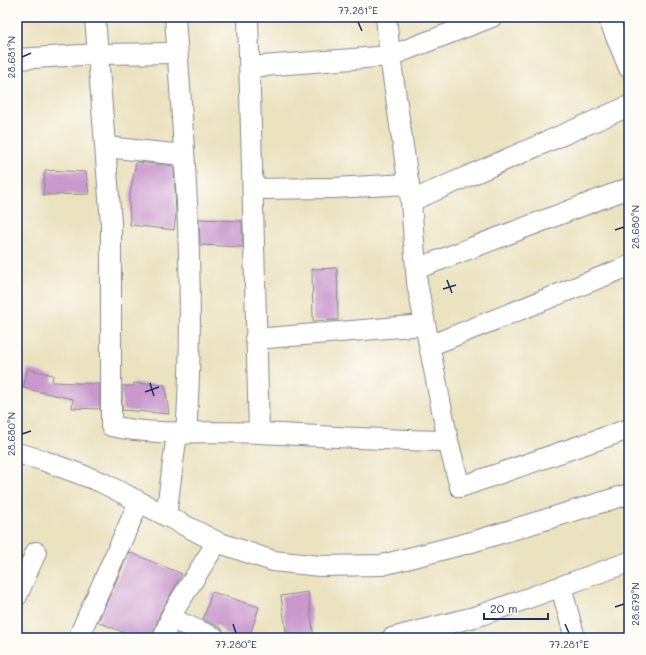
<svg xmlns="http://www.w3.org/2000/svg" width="646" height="655" viewBox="0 0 646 655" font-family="Mali,sans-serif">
  <rect width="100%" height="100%" fill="#fdfcf7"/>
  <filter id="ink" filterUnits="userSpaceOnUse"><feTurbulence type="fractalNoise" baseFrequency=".025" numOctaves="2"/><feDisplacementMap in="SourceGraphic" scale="8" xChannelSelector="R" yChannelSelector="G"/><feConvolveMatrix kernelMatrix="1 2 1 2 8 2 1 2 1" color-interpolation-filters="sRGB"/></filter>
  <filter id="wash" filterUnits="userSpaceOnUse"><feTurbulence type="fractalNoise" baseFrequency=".012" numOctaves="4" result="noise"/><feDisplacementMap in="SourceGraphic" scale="16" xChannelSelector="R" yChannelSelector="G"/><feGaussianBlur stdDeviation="0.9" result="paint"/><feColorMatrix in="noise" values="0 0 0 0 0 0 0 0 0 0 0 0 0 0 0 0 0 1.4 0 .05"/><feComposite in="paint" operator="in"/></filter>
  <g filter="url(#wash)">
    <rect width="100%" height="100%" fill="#ebe2c0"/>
    <g id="blocks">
      <g fill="#c998cd">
        <polygon points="136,162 174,166 176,215 174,230 130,225 129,199"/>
        <polygon points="45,170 86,172 89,194 43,195"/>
        <polygon points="199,219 242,221 243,247 200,245"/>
        <polygon points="337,268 338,320 313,321 312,269"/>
        <polygon points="28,369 53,375 52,382 100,384 100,409 72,408 73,399 23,388"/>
        <polygon points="134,383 165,385 169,414 122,410 122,386 134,386"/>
        <polygon points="129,552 182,574 160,613 152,638 138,638 98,622"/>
        <polygon points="212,592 259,607 249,638 239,638 225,634 220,627 203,620"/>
        <polygon points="308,592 314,638 287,638 281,596"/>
      </g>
    </g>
  </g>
  <g filter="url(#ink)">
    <use href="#blocks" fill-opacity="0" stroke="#83888f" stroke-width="1"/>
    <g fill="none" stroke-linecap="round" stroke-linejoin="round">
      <g stroke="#83888f" stroke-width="22">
        <g id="street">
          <path d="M 95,17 L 111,223 L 111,426 C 160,437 211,430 260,433 C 323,436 385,440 448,441"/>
          <path d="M 175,17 C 185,156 196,295 186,434"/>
          <polyline points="248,17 259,433"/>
          <polyline points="386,17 390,56 411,201 417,283 448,441 460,487 629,429"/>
          <polyline points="608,17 629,68"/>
          <polyline points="17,59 98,54 177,53"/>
          <polyline points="250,67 390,56 492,17"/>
          <polyline points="106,147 183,155"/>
          <polyline points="253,189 333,188 409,184"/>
          <polyline points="411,201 629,106"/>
          <polyline points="416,269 629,188"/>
          <polyline points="255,339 424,325"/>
          <polyline points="429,346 629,266"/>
          <polyline points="17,453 42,460 101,482 217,542 273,561 320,566 382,565 472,542 629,494"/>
          <polyline points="166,516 177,433"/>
          <polyline points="561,587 575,638"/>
          <polyline points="17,596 36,552"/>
          <polyline points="170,618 215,638"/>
          <polyline points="78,638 139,502"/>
          <polyline points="163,638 173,612 217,542"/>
          <polyline points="392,638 478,616 629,562"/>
        </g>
      </g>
      <use href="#street" stroke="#fff" stroke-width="20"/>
    </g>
  </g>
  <path fill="none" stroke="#1b2f5e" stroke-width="1.5" d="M 358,22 L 362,31M 22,57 L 31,53M 615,230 L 624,227M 447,280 L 452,293M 443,289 L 456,285M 150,383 L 154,396M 145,392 L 159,387M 22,434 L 31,431M 615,607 L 624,604M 233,624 L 236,633M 565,624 L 569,633"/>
  <rect width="646" height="655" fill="none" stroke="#fdfcf7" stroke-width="44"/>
  <path d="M484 613v6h64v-6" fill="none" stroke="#1b2f5e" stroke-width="2"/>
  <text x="490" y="613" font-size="12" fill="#1b2f5e" stroke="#fdfcf7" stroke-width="3" paint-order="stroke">20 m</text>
  <rect x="22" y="22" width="602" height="611" fill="none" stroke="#1b2f5e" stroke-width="1.5"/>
  <g font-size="10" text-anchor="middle" fill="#1b2f5e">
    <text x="358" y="14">77.281°E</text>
    <text transform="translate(11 57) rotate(-90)" y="4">28.681°N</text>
    <text transform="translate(635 227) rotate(-90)" y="4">28.680°N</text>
    <text transform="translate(11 434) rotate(-90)" y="4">28.680°N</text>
    <text transform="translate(635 604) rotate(-90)" y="4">28.679°N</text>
    <text x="236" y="648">77.280°E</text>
    <text x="569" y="648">77.281°E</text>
  </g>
</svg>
